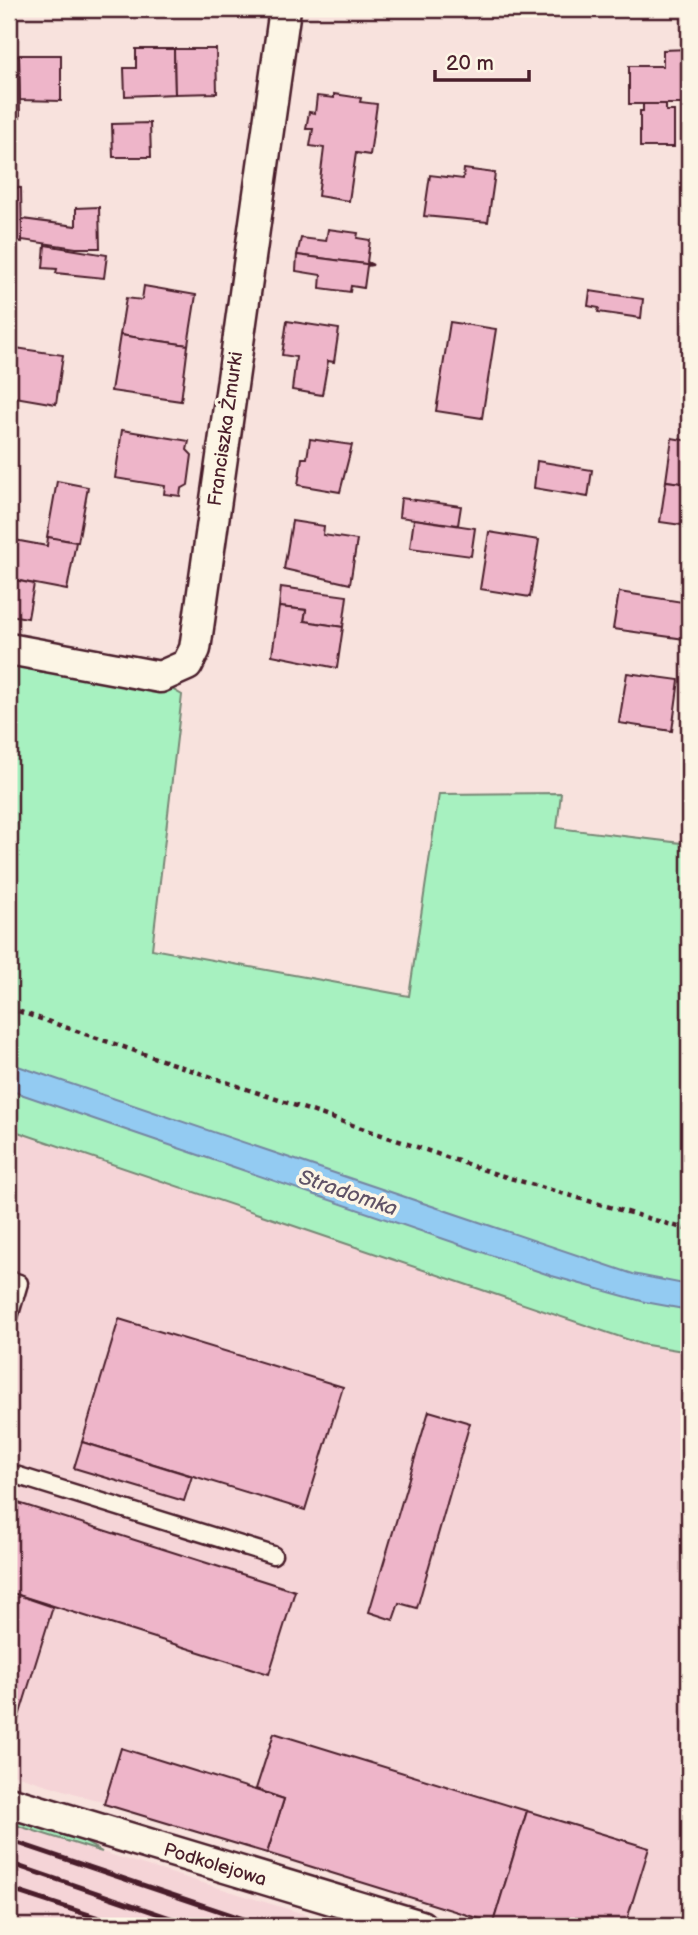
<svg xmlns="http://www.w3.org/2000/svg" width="698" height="1935" viewBox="0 0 698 1935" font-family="'Balsamiq Sans',sans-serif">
  <rect width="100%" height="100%" fill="#f8e2dd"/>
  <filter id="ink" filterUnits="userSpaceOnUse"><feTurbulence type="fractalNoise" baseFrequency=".0143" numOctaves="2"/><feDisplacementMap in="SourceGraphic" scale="14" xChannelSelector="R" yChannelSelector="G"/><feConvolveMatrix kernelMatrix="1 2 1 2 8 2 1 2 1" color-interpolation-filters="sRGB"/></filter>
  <g filter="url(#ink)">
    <g fill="#f5d4d7">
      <polygon points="9,1129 641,1344 689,1352 689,1926 502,1926 9,1773"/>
      <polygon points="9,1823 102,1852 343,1926 9,1926"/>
    </g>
    <g fill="#a7f1c0" stroke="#788876" stroke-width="2">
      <polygon points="9,661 170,688 182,695 152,949 409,996 439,794 561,793 557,828 689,844 689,1352 641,1344 9,1129"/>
      <polygon points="9,1814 74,1836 102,1852 9,1823"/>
    </g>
    <polygon fill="#93cbf2" stroke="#7686a2" stroke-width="2" points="9,1063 633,1274 689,1285 689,1310 645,1302 552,1276 9,1090"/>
    <g fill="#eeb5c9" stroke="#4a1f2b" stroke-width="2">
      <polygon points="136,49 174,49 175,94 125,96 124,68 136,68"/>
      <polygon points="174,49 216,49 217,93 175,94"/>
      <polygon points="689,49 689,104 629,104 629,66 663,66 663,50"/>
      <polygon points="19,55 61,55 61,101 20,100"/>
      <polygon points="19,56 20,118 9,118 9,57"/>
      <polygon points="334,94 361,98 360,102 377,104 370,155 356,153 349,201 318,196 324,148 310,146 313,129 306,129 309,112 315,113 317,96 334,98"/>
      <polygon points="643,104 666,104 666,111 674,111 674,147 640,147 640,111 643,111"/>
      <polygon points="150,123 151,157 113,157 112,124"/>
      <polygon points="464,169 495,173 488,222 424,216 430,175 463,179"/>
      <polygon points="9,187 21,188 22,242 9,240"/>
      <polygon points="99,207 100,248 76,248 22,240 22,219 76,226 76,208"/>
      <polygon points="328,229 358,233 357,238 370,240 367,262 373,265 297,255 301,238 326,241"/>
      <polygon points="45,245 107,255 104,278 56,273 57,269 43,268"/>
      <polygon points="297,255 373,265 367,266 364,288 351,286 350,292 320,288 321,275 296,271"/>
      <polygon points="144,286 196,295 188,345 120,335 126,298 142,300"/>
      <polygon points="590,291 643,299 641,318 598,312 599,308 588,306"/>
      <polygon points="287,321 339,329 334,362 328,361 322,395 292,390 296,357 282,355"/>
      <polygon points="450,322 496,329 482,418 436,411"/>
      <polygon points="120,335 188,345 181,401 111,391"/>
      <polygon points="9,347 63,355 56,404 9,396"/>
      <polygon points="122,430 189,441 187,450 192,455 188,485 181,489 180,496 164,494 165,486 115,478"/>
      <polygon points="672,438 689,441 689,484 666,481"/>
      <polygon points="310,439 352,445 340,492 298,485 302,458 307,458"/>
      <polygon points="537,461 592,470 588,497 534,488"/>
      <polygon points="57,481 88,487 78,542 47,537"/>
      <polygon points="666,481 689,484 689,526 660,522"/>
      <polygon points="401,498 461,506 458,525 399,517"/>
      <polygon points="414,519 475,528 471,556 410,548"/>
      <polygon points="292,521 324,526 323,535 357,540 350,584 284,569"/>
      <polygon points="489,532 539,540 530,597 480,589"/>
      <polygon points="48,537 76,542 67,590 9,579 9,539 47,546"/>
      <polygon points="9,579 34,584 28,618 9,615"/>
      <polygon points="281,587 347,596 343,627 304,621 306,610 279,607"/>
      <polygon points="619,592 689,603 685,639 613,629"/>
      <polygon points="279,607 306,610 304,621 343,627 337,668 272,655"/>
      <polygon points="627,673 679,680 672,731 619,723"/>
      <polygon points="119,1319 343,1387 305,1510 82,1442"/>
      <polygon points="429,1411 470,1423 417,1608 399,1603 393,1620 369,1612"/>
      <polygon points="82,1442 192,1476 184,1501 74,1468"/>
      <polygon points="9,1500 295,1591 269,1674 9,1592"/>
      <polygon points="9,1592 53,1607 9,1749"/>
      <polygon points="274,1733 527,1811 493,1923 267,1853 284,1799 256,1789"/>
      <polygon points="121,1748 284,1799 267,1853 104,1804"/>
      <polygon points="527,1811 649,1848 625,1926 502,1926 493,1923"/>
    </g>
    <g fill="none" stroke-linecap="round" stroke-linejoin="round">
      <g stroke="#4a1f2b" stroke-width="21">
        <g id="service">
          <polyline points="9,1280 19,1283 9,1317"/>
          <polyline points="9,1473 273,1555"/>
        </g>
      </g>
      <g stroke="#4a1f2b" stroke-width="35">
        <g id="minor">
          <polyline points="9,649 160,677 187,665 195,649 285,9"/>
          <polyline points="9,1802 421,1926"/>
        </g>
      </g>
      <polyline stroke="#4a1f2b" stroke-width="4.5" stroke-dasharray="5 5" stroke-linecap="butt" points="9,1008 496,1174 689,1230"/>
      <use href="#service" stroke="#fcf5e5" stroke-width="16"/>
      <use href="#minor" stroke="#fcf5e5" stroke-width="30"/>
      <g stroke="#4a1f2b" stroke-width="5">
        <polyline points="9,1840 264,1926"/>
        <polyline points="9,1863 194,1926"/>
        <polyline points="9,1889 123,1926"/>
      </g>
    </g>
  </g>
  <g text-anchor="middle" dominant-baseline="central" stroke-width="7" stroke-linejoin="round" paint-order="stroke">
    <g font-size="19" fill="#4a1f2b" stroke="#fcf5e5">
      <text transform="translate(226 429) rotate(-82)">Franciszka Żmurki</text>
      <text transform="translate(215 1865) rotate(17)">Podkolejowa</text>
    </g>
    <g font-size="21" font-style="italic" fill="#605367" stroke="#fcf5e5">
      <text transform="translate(348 1193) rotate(19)">Stradomka</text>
    </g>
  </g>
  <rect width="698" height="1935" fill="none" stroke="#fcf5e5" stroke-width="35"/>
  <rect x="18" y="18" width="663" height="1900" fill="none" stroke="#4a1f2b" stroke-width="2.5" filter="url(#ink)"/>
  <path d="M435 70v10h94v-10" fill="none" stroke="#4a1f2b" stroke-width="3.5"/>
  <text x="446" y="70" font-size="21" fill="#4a1f2b" stroke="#fcf5e5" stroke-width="5" paint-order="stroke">20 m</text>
</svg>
